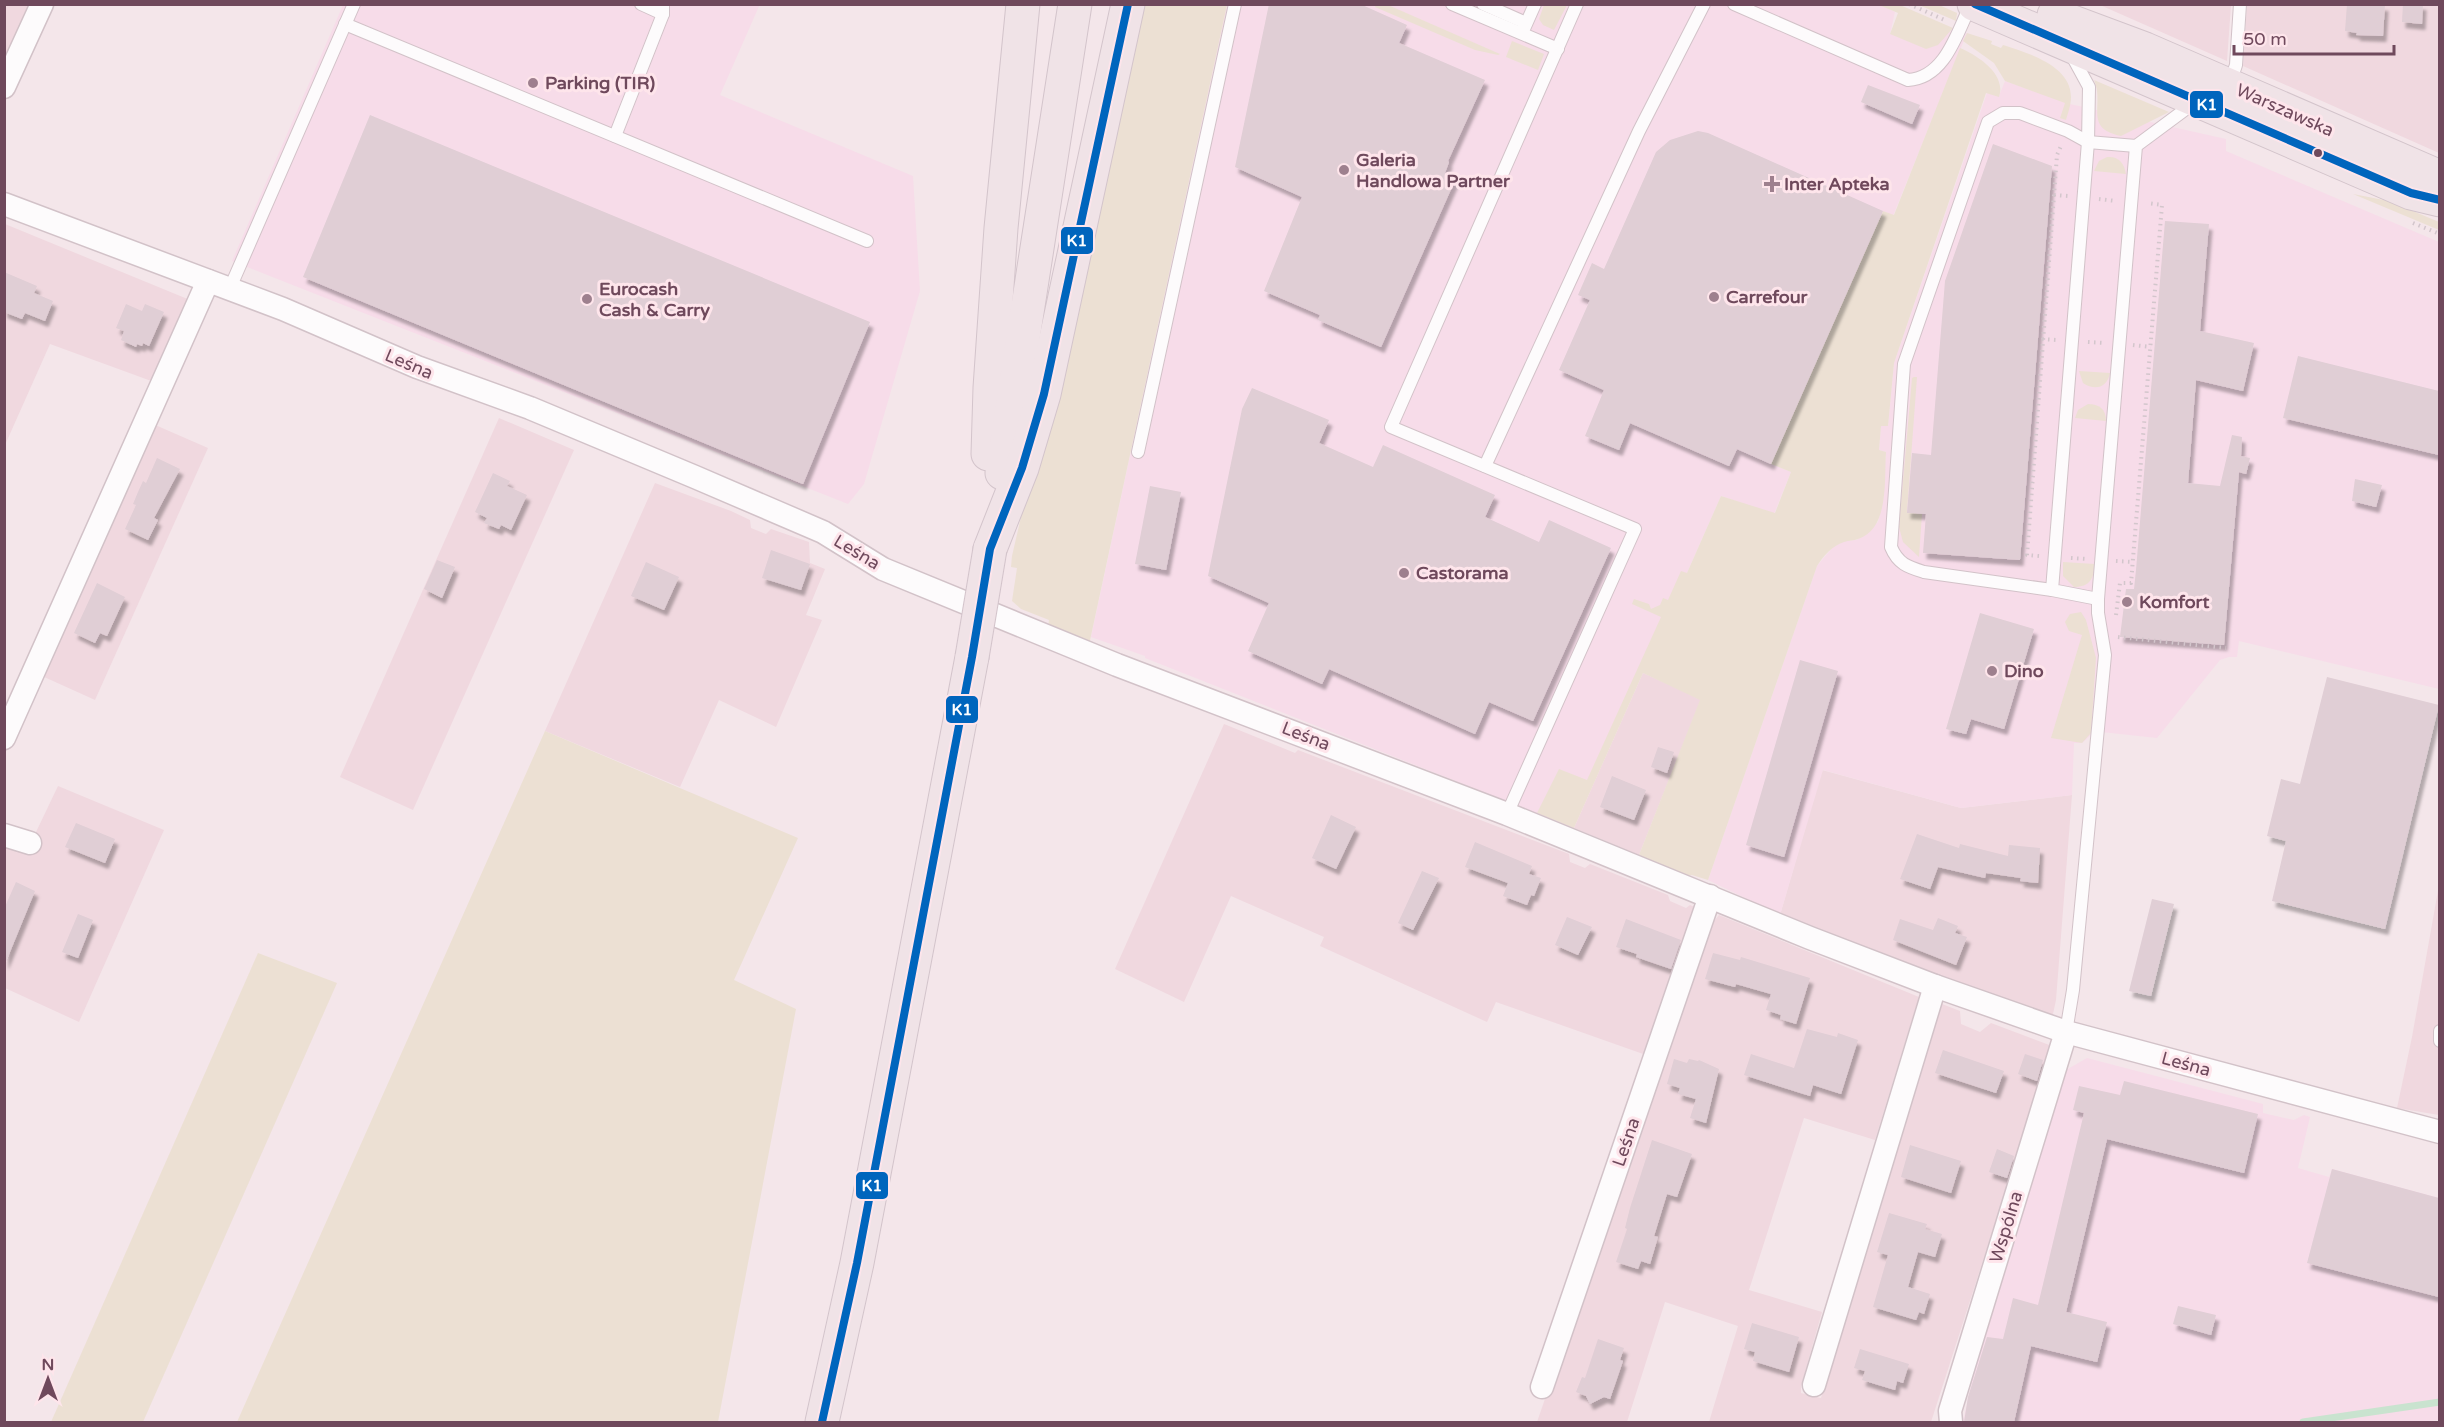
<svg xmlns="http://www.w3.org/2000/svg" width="2444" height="1427" viewBox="0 0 2444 1427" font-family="'Varela Round',sans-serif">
  <defs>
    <filter id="shadow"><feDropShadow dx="3.5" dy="6" stdDeviation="1.5" flood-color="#0004"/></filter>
  </defs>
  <rect width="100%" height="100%" fill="#f4e6ea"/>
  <g fill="#f0d8df">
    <polygon points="5,4 28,5 5,57 4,5"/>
    <polygon points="2100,5 2231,5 2227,61"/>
    <polygon points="2247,5 2439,5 2439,153 2243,66"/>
    <polygon points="5,224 190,300 154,382 50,344 5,445"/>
    <polygon points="499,418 574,450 413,810 340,777"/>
    <polygon points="153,424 208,448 95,700 42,676"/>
    <polygon points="655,483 731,511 750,520 751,528 766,534 771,529 809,542 810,563 825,569 806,615 822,620 776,727 719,700 680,787 545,731"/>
    <polygon points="1643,673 1701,699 1639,855 1574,828"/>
    <polygon points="1224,724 1295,753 1298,750 1569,854 1570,862 1585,868 1590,864 1668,895 1670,901 1686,908 1690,905 1697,908 1646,1055 1496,1002 1487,1022 1320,946 1324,937 1231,896 1184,1002 1115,969"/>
    <polygon points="1822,770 1961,808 2072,795 2056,1000 2053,1014 2041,1017 1925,975 1919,967 1780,915"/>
    <polygon points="58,786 164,830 79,1022 5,988 5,846 26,853"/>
    <polygon points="2439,885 2439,1115 2397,1108 2412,1037"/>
    <polygon points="1719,915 1919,997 1875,1140 1804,1118 1749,1290 1822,1312 1801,1386 1801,1393 1821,1398 1942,1004 1960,1011 1961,1024 1980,1032 1991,1023 2052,1046 1931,1422 1709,1422 1738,1326 1665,1302 1627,1422 1537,1422 1708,928"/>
  </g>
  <g fill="#f7dce9">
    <polygon points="760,4 720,95 913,176 920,291 864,484 848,504 232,261 343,5"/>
    <polygon points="1879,4 1895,12 1890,34 1950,32 1953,28 1967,33 1893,216 1883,212 1771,464 1791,472 1774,514 1721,496 1574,828 1145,658 1145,656 1091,637 1227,5"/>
    <polygon points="2005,81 2070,104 2226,139 2226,151 2439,242 2439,689 2239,641 2237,657 2229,657 2220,660 2157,738 2092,731 2090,736 2082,743 2074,743 2072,795 1961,808 1823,770 1780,915 1708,880 1817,566 1833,547 1844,541 1857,540 1878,522 1881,508 1886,452 1879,450 1881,426 1888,426 1894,363 1987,93 1999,96"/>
    <polygon points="2087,1058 2263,1104 2263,1113 2294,1120 2304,1115 2310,1117 2298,1168 2329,1177 2332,1169 2439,1198 2439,1420 2418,1422 1963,1422 1982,1336 2066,1070"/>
  </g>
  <g fill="#ece0d3">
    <polygon points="1139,5 1227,5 1089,645 1048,627 1049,620 1021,609 1012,601 1017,568 1011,567 1012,556"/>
    <polygon points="1376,5 1388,5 1500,54 1498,55 1475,50 1375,7"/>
    <polygon points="1544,5 1567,5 1554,30 1543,25 1539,19"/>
    <polygon points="1879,5 1900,5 1953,28 1938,45 1926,49 1890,34 1898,13"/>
    <polygon points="1919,5 1939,5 1957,13 1956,21"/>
    <path d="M 1967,33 L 1992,41 L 1991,44 L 2001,48 L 2003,45 C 2027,53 2071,65 2071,97 C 2071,105 2068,113 2066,120 L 2060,118 L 2065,103 L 2005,81 L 1994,63 L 1963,41 Z"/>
    <polygon points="1512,41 1544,54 1538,70 1506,57"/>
    <path d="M 1960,48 C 1977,55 2007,74 1999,97 L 1986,93 L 1894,363 L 1888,426 L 1881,426 L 1879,450 L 1886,452 C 1884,478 1890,529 1858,539 C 1854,541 1849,540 1844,542 C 1832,546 1824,555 1817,566 L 1708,880 L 1692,875 L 1688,876 L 1639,855 L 1700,700 L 1643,673 L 1574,828 L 1537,813 L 1559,769 L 1587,780 L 1661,617 L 1632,604 L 1634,599 L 1649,604 L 1651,609 L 1660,605 L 1663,598 L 1668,600 L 1681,571 L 1687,573 L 1721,496 L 1775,513 L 1791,472 L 1771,464 L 1883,211 L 1894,215 Z"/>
    <path d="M 2094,80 L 2169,112 L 2121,136 C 2083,128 2105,105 2094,80 Z"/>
    <path d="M 2107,157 C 2119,156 2124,163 2126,174 L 2094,171 L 2099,161 Z"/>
    <polygon points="2353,194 2389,201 2439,222 2439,230"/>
    <path d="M 2079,371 L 2110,373 C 2107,388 2095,391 2083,383 Z"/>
    <polygon points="1914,377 1917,377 1907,512 1922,514 1919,557 1903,542 1899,527 1912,378"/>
    <path d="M 2088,404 C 2099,404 2106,409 2106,421 L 2075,418 L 2078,410 Z"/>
    <path d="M 2063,562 L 2095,564 C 2094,578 2090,587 2074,587 L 2063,576 Z"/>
    <polygon points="2081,612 2086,620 2096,658 2091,733 2082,743 2051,738 2082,635 2069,631 2065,622 2070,614"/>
    <polygon points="545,731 798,838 734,980 796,1009 718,1422 237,1422"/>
    <polygon points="258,953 337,983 143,1422 51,1422"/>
  </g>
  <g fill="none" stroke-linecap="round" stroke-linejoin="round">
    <polyline stroke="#c9e3cf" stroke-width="7" points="2303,1422 2440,1402"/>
  </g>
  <g fill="#e0ced5" filter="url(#shadow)">
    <polygon points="1269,4 1360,4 1407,25 1399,43 1485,80 1448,161 1449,162 1445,173 1456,178 1381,347 1318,320 1320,315 1264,291 1302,197 1235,167"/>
    <polygon points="2347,4 2385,5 2383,36 2356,35 2357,33 2345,31"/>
    <polygon points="2403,4 2423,4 2422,24 2402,22"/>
    <polygon points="1868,85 1920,105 1912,124 1861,102"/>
    <polygon points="370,115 870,322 803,484 303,277"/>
    <polygon points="1698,131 1708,133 1883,211 1771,464 1737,449 1729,466 1630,423 1619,450 1585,436 1604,390 1559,370 1590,300 1578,295 1592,263 1604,269 1656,152 1670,140"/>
    <polygon points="1993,144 2052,166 2020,560 1923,553 1926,514 1907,513 1912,453 1931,455 1945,281"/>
    <polygon points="2165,221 2209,224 2200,331 2254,343 2243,391 2196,380 2188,483 2220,486 2232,435 2242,437 2241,456 2250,458 2246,474 2239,472 2224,645 2120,637 2126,589 2134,589 2136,570"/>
    <polygon points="4,272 37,286 34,293 53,301 45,321 25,313 22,319 4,312"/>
    <polygon points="126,304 142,311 145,304 164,312 149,346 143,343 142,346 137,344 136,347 121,340 124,331 116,328"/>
    <polygon points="2298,356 2439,391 2439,455 2283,418"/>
    <polygon points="1252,388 1329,420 1319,443 1373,467 1383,445 1495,495 1485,517 1539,542 1549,520 1611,548 1533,721 1489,702 1475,734 1329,669 1322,684 1248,651 1269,603 1208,576 1242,409"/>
    <polygon points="157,458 180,469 154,518 158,520 148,540 125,529 136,505 133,504 138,492 143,481 146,483"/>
    <polygon points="493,473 510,481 507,486 527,495 511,530 501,525 499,529 484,523 487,518 475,512"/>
    <polygon points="2355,479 2382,485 2376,507 2352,501"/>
    <polygon points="1150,486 1181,492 1166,570 1135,564"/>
    <polygon points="771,550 810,564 801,590 762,578"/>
    <polygon points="437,560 455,567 442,598 424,589"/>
    <polygon points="646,562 679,577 664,610 631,596"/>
    <polygon points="97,583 125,597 107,636 100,633 95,643 74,633"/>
    <polygon points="1980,613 2034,629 2004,729 1971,719 1966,734 1946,729"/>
    <polygon points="1800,660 1838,671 1784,857 1746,845"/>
    <polygon points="2327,677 2439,705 2385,929 2272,901 2286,841 2267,836 2281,779 2300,784"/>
    <polygon points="1658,747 1674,752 1667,773 1651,767"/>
    <polygon points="1612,776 1646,790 1634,820 1600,807"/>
    <polygon points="1331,815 1356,827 1336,869 1312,858"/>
    <polygon points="76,823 115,839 105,863 65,847"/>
    <polygon points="1917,834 1959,848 1960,844 2008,856 2009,845 2040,848 2038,883 2020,881 2021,878 1986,873 1985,878 1938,867 1930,889 1900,879"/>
    <polygon points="1475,842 1532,866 1529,874 1541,878 1534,896 1531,895 1527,905 1503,896 1508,883 1465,867"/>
    <polygon points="1422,871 1439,878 1413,930 1398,923"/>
    <polygon points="16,882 35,891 5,964 4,909"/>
    <polygon points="2152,899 2174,904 2151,996 2129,991"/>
    <polygon points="78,914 93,920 78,958 62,952"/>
    <polygon points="1567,917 1592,927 1578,955 1555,945"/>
    <polygon points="1938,918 1958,926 1955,933 1967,937 1956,965 1893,940 1900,919 1933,930"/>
    <polygon points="1626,919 1681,940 1671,969 1636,957 1637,954 1616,947"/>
    <polygon points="1713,953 1740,960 1741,957 1810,978 1796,1024 1780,1019 1781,1015 1766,1010 1771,994 1736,984 1735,987 1705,979"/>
    <polygon points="1807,1029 1837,1037 1838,1033 1858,1040 1841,1094 1813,1085 1810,1096 1744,1075 1751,1054 1794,1068"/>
    <polygon points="1943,1050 2004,1071 1996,1093 1935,1073"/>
    <polygon points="2025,1054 2043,1060 2037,1081 2018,1074"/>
    <polygon points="1674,1059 1687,1063 1689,1059 1698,1061 1699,1060 1719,1069 1706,1123 1690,1118 1696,1099 1678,1094 1680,1088 1667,1084"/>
    <polygon points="2124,1081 2258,1114 2244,1173 2107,1139 2066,1312 2107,1322 2097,1362 2031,1346 2014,1422 1964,1422 1968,1397 1987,1337 2003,1339 2013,1298 2038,1305 2084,1113 2073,1110 2079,1086 2120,1095"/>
    <polygon points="1652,1140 1692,1154 1677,1197 1667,1194 1654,1236 1658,1237 1650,1264 1641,1261 1638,1269 1616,1262 1627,1229 1625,1228 1630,1208"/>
    <polygon points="1910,1145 1961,1161 1951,1193 1901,1177"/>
    <polygon points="1997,1149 2014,1156 2007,1178 1989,1172"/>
    <polygon points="2332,1169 2439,1198 2439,1297 2307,1263"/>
    <polygon points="1889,1213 1927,1224 1925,1229 1942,1234 1935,1257 1918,1252 1908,1287 1930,1294 1924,1314 1919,1312 1916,1320 1873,1307 1888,1255 1877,1252"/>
    <polygon points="2178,1306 2216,1315 2211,1335 2173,1324"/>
    <polygon points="1752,1323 1799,1337 1789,1372 1753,1361 1755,1352 1744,1349"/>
    <polygon points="1598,1339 1624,1348 1620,1360 1623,1361 1610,1399 1604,1397 1590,1404 1586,1396 1576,1392 1582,1377 1585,1378"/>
    <polygon points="1860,1349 1909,1364 1903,1383 1897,1381 1895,1390 1862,1380 1865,1371 1854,1368"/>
  </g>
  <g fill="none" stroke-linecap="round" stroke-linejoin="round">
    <g stroke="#d2c2c8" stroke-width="14">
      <g id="lane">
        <polyline points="641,4 663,14"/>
        <polyline points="1452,4 1558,49"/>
        <polyline points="1483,4 1526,23"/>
        <path d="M 1734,4 L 1908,80 C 1945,78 1957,33 1971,4"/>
        <polyline points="345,24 867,241"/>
        <polyline points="1523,31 1535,4"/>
        <polyline points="2071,54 2089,87 2088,142 2052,590 2098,599"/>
        <polyline points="2230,83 2236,65 2240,4"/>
        <polyline points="615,136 663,14 663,4"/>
        <polyline points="230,288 354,4"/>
        <polyline points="1138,452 1235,4"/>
        <polyline points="1485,466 1639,131 1704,4"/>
        <path d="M 2052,590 L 1924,572 C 1908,567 1898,564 1891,547 L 1904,364 L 1988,122 L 2003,113 L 2020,113 L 2068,131 L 2088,142 L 2136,146"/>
        <polyline points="1507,814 1635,529 1391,427 1577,4"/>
        <polyline points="2440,1031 2440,1041"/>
        <polyline points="2066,1032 2073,990 2105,655 2098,613 2098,599 2136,146 2194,103"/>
      </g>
    </g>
    <g stroke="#d2c2c8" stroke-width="25">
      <g id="street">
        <polyline points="4,87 42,4"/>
        <polyline points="4,204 283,309 417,367 530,408 695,477 823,532 883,569 1117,665 1507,814 1810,938 1935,986 2066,1032 2440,1132"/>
        <polyline points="4,738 208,281"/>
        <polyline points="4,835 30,843"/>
        <polyline points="1814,1385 1935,986"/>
        <polyline points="1542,1387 1710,896"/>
        <polyline points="1951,1422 1950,1411 2066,1032"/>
      </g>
    </g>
    <g stroke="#d3c4cb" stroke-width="35">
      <g id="primary">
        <polyline points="1974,4 2411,193 2440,200"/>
        <polyline points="2054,15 2145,49 2440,177"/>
        <polyline points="988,454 990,388 1001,228 1023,4"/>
        <polyline points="1002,473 1075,4"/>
        <polyline points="990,549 1022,468 1044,394 1128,4"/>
        <polyline points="822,1422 857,1263 972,657"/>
      </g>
    </g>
    <g stroke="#d3c6cc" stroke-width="4" stroke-dasharray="1.5 4.5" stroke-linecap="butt">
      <polyline points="1909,4 1947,21"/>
      <polyline points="2054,195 2068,196"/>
      <polyline points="2099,199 2116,201"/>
      <polyline points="2413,223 2440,234"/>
      <polyline points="2042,339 2057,340"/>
      <polyline points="2088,342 2105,343"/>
      <polyline points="2133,345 2151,347"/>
      <polyline points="2039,556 2027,555 2057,155 2061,146"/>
      <polyline points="2071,558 2087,559"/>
      <polyline points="2116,561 2134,562"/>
      <polyline points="2116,615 2120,583 2131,583 2162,205 2147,203"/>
      <polyline points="2118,637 2226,648"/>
    </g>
    <use href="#lane" stroke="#fdfbfc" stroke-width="12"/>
    <use href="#street" stroke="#fdfbfc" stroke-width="22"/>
    <use href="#primary" stroke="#f0e3e7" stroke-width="33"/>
    <g stroke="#d3c4cb" stroke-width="35" stroke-linecap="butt">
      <polyline id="primary-bridge" points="972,657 990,549"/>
    </g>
    <use href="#primary-bridge" stroke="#f0e3e7" stroke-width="33"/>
    <g stroke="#fee5eb" stroke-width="12">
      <g id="bus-1">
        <polyline points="1975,4 2411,193 2440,200"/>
        <polyline points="822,1422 857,1263 972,657 990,549 1022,468 1044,394 1128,4"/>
      </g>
    </g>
    <use href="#bus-1" stroke="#0065bd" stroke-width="8"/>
  </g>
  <g fill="#9e808e" stroke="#fee5eb" stroke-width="2">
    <circle cx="533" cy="83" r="6"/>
    <circle cx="1344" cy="170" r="6"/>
    <path d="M1769 175h6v6h6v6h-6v6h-6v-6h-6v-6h6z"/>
    <circle cx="1714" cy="297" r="6"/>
    <circle cx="587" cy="299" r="6"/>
    <circle cx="1404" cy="573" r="6"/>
    <circle cx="2127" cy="602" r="6"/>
    <circle cx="1992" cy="671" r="6"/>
  </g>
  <circle fill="#6f495c" stroke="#fee5eb" stroke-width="2" cx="2318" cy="153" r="5"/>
  <g text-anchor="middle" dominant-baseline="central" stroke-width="6" stroke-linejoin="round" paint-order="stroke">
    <g font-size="18" font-weight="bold" fill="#6f495c" stroke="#fee5eb" text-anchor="start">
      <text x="545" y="83">Parking (TIR)</text>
      <text x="1356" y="160">Galeria<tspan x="1356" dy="21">Handlowa Partner</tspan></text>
      <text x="1784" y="184">Inter Apteka</text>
      <text x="599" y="289">Eurocash<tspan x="599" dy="21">Cash &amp; Carry</tspan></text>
      <text x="1726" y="297">Carrefour</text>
      <text x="1416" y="573">Castorama</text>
      <text x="2139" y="602">Komfort</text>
      <text x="2004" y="671">Dino</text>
    </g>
    <g font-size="18" fill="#6f495c" stroke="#fee5eb">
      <text transform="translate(2285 110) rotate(24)">Warszawska</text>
      <text transform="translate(409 364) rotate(23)">Leśna</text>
      <text transform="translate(857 552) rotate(31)">Leśna</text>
      <text transform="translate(1306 736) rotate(21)">Leśna</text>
      <text transform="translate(2186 1064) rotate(15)">Leśna</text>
      <text transform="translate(1626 1142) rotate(-71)">Leśna</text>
      <text transform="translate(2006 1227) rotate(-73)">Wspólna</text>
    </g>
  </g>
  <g stroke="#fee5eb" stroke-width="2">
    <rect x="2189" y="90" width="35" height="29" rx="6" fill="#0065bd"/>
    <rect x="1060" y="226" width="34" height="29" rx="6" fill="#0065bd"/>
    <rect x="945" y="695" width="34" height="29" rx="6" fill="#0065bd"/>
    <rect x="855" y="1171" width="34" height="29" rx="6" fill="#0065bd"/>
  </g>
  <g font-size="16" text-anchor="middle" font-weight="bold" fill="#fff">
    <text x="2207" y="110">K1</text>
    <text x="1077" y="246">K1</text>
    <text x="962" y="715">K1</text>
    <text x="872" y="1191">K1</text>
  </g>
  <rect width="2444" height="1427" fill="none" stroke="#6f495c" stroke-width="12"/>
  <g transform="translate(48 1379)" stroke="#fee5eb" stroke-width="4.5" paint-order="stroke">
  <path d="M0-4.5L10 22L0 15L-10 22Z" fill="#6f495c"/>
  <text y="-9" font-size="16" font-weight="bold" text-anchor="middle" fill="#6f495c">N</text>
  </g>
  <path d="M2234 45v9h160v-9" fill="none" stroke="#6f495c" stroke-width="3"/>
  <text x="2243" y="45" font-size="18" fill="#6f495c" stroke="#fee5eb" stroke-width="4.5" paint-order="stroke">50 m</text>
</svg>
